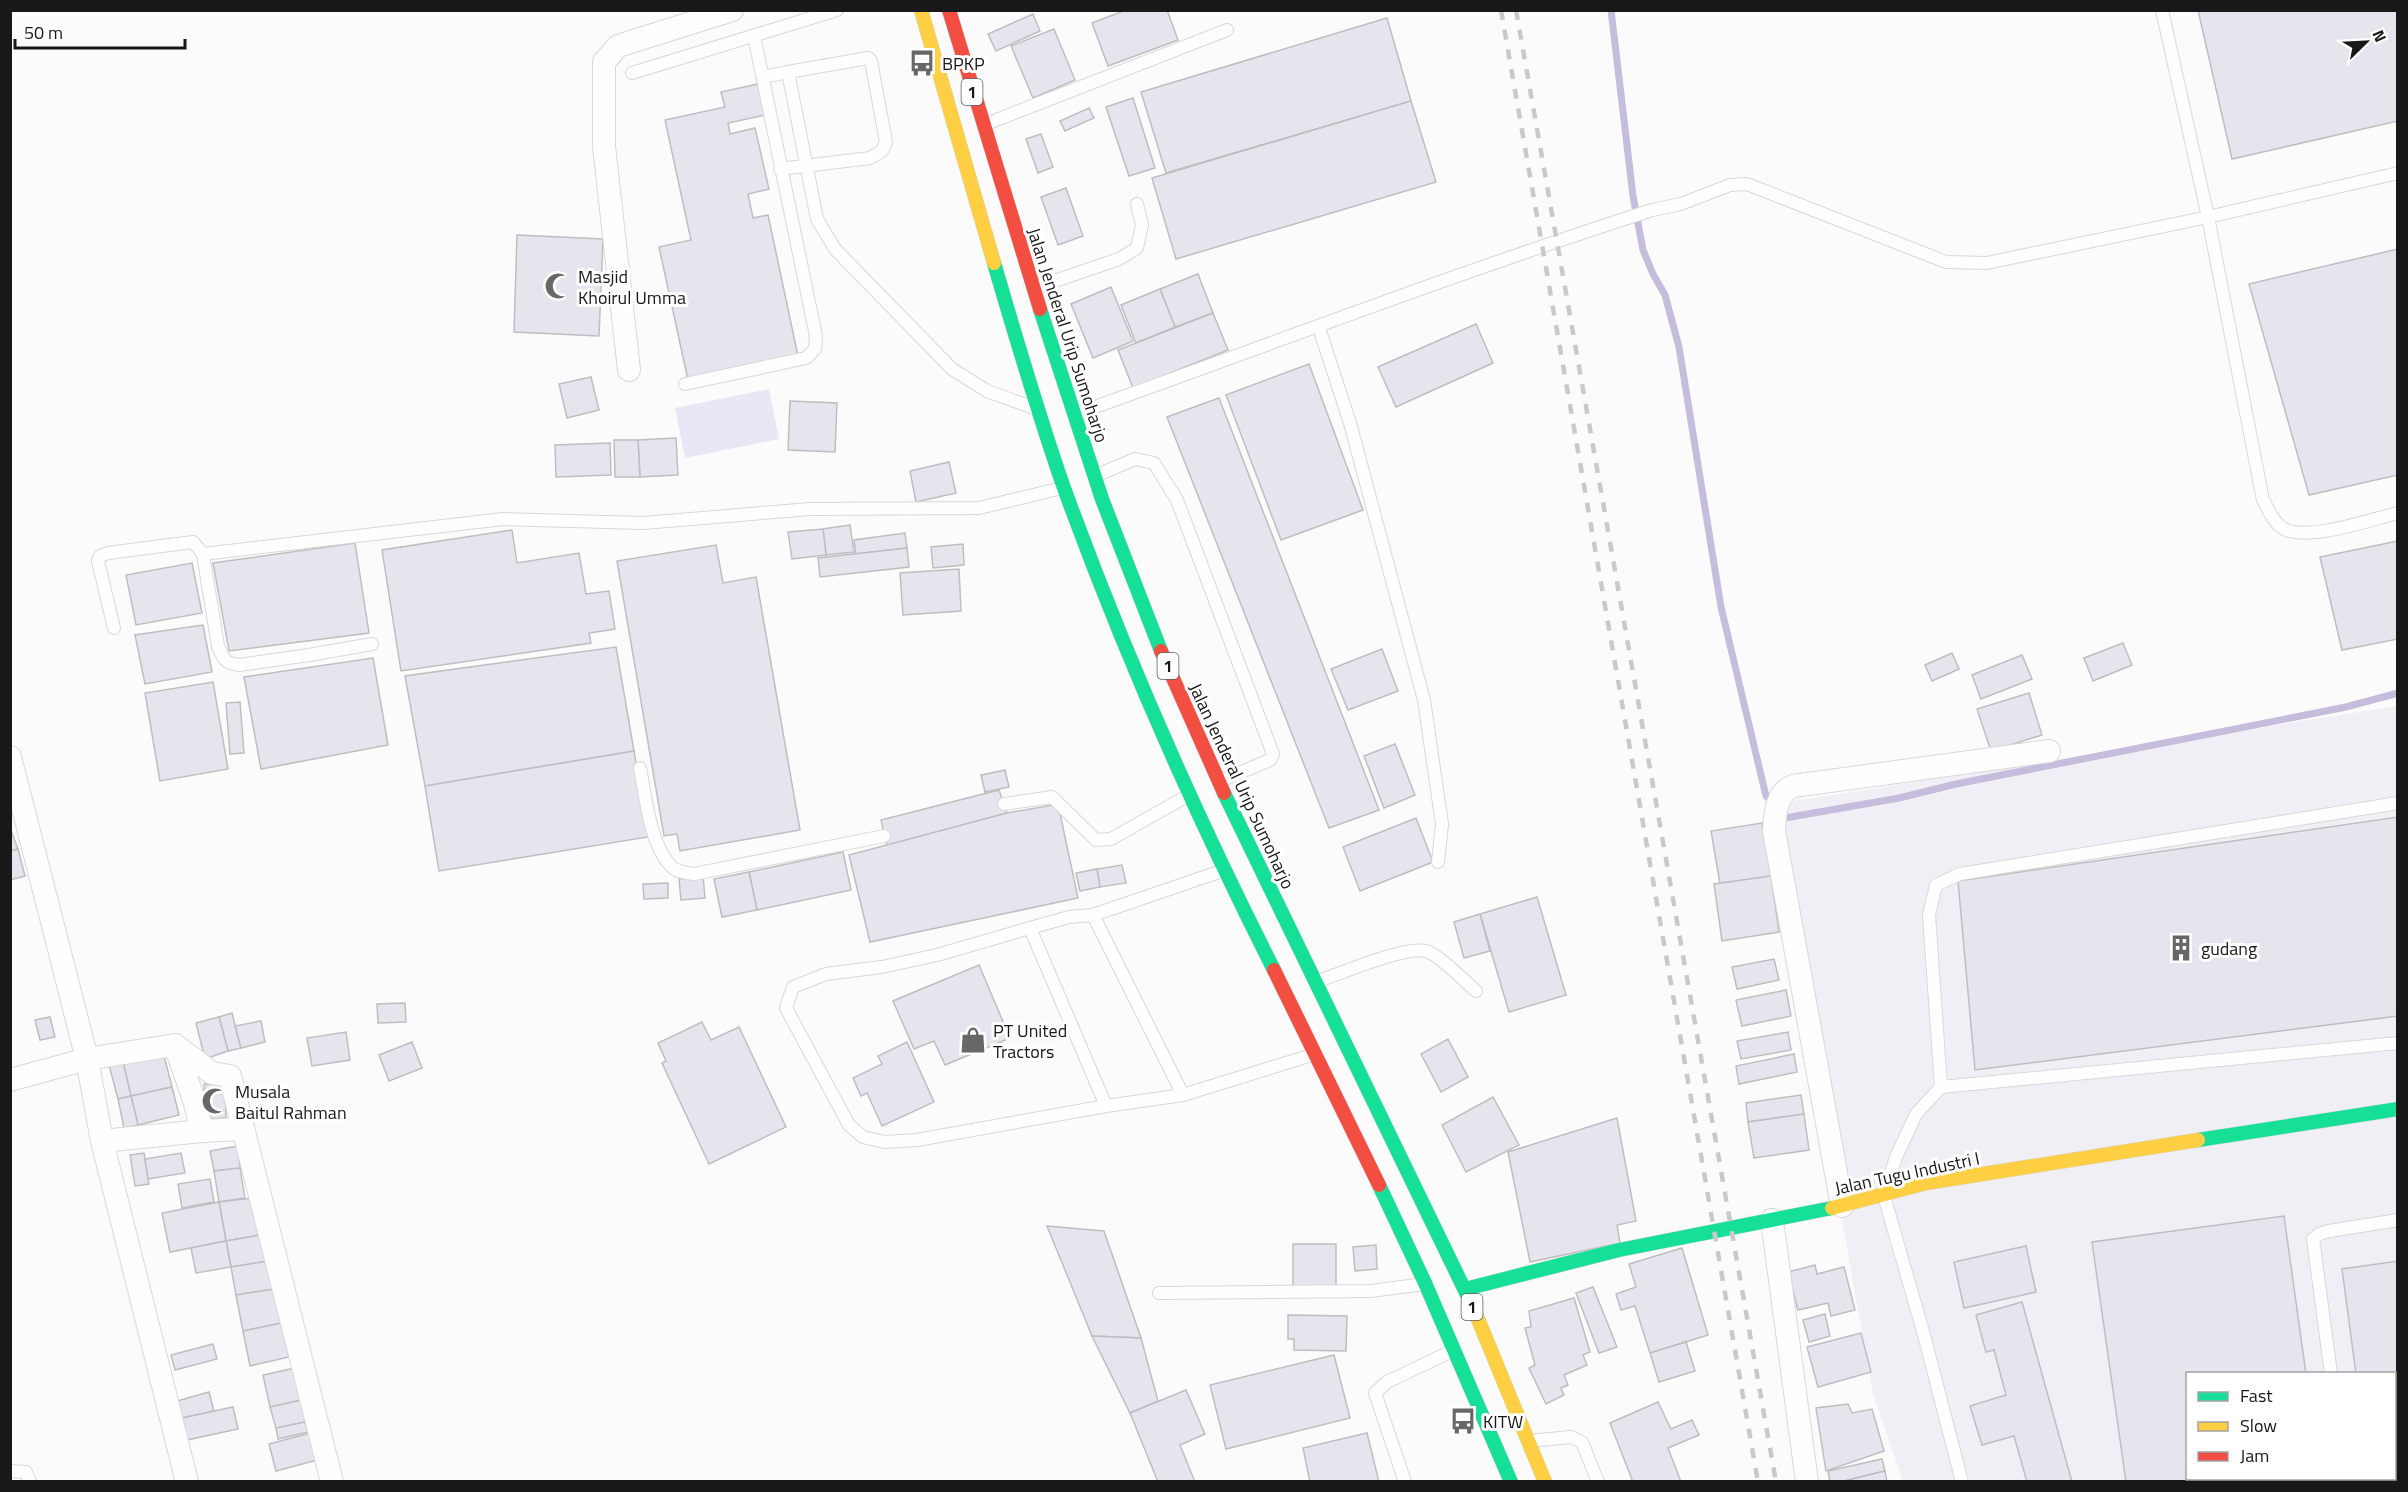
<svg xmlns="http://www.w3.org/2000/svg" width="2408" height="1492" viewBox="0 0 2408 1492" font-family="'Titillium Web',sans-serif">
  <rect width="100%" height="100%" fill="#fbfbfc"/>
  <path fill="#f1eff6" fill-rule="evenodd" d="M 2397,706 L 2397,1481 L 1903,1481 L 1873,1394 L 1768,805 ZM 2188,1374 L 2394,1374 L 2394,1478 L 2188,1478 Z"/>
  <polygon fill="#eae6f6" points="769,389 779,439 685,458 675,408"/>
  <g fill="none" stroke-linecap="round" stroke-linejoin="round">
    <g stroke="#c6bcdc" stroke-width="7">
      <polyline points="1611,10 1633,196 1643,250 1653,274 1665,295 1679,347 1721,607 1766,796 1773,803"/>
      <polyline points="1782,814 1785,818 1899,798 1956,784 2346,707 2398,693"/>
    </g>
  </g>
  <g fill="#e7e4ee" stroke="#bebec0" stroke-width="1.5">
    <polygon points="1126,10 1167,10 1178,40 1108,66 1092,23"/>
    <polygon points="2198,10 2398,10 2398,121 2232,159"/>
    <polygon points="1033,14 1040,31 996,51 988,34"/>
    <polygon points="1387,18 1411,101 1166,173 1141,92"/>
    <polygon points="1054,29 1075,80 1033,98 1011,46"/>
    <polygon points="758,84 765,115 728,123 730,134 755,128 769,189 748,194 753,218 768,215 798,356 688,380 659,247 691,240 665,120 725,107 721,92"/>
    <polygon points="1133,98 1155,168 1129,176 1106,107"/>
    <polygon points="1411,101 1436,182 1176,259 1152,178"/>
    <polygon points="1089,108 1094,118 1065,131 1060,121"/>
    <polygon points="1041,134 1053,167 1038,173 1026,139"/>
    <polygon points="1066,188 1083,236 1058,245 1041,197"/>
    <polygon points="517,235 603,239 599,336 514,332"/>
    <polygon points="2398,249 2398,475 2309,495 2249,284"/>
    <polygon points="1198,274 1213,313 1175,327 1160,289"/>
    <polygon points="1111,287 1133,341 1093,358 1071,304"/>
    <polygon points="1160,289 1175,327 1136,343 1121,305"/>
    <polygon points="1213,313 1228,350 1133,388 1118,350"/>
    <polygon points="1476,324 1493,363 1396,407 1378,367"/>
    <polygon points="1309,364 1363,510 1281,540 1226,395"/>
    <polygon points="591,377 599,410 567,418 559,384"/>
    <polygon points="1219,398 1379,810 1329,828 1167,417"/>
    <polygon points="790,401 837,403 835,452 788,450"/>
    <polygon points="676,438 678,475 640,477 638,440"/>
    <polygon points="614,440 638,440 640,477 615,477"/>
    <polygon points="610,443 611,475 556,477 555,445"/>
    <polygon points="949,462 956,493 916,502 910,471"/>
    <polygon points="850,525 854,552 826,555 823,529"/>
    <polygon points="823,529 826,555 792,559 788,532"/>
    <polygon points="512,530 517,563 579,553 586,594 609,591 615,629 589,633 591,643 401,671 382,550"/>
    <polygon points="905,533 907,548 856,554 854,540"/>
    <polygon points="2398,541 2398,639 2342,650 2320,557"/>
    <polygon points="355,543 369,633 229,651 213,563"/>
    <polygon points="963,544 964,565 933,568 931,547"/>
    <polygon points="716,545 723,583 756,577 800,830 680,851 677,834 664,836 617,561"/>
    <polygon points="907,548 909,567 820,577 818,558"/>
    <polygon points="192,563 202,613 136,625 126,575"/>
    <polygon points="959,569 961,611 903,615 900,573"/>
    <polygon points="203,625 212,672 145,684 135,635"/>
    <polygon points="2123,643 2132,665 2093,681 2084,658"/>
    <polygon points="616,647 634,751 425,786 405,676"/>
    <polygon points="1382,649 1398,691 1348,710 1331,669"/>
    <polygon points="1952,653 1959,669 1932,681 1925,665"/>
    <polygon points="2022,655 2032,679 1981,699 1972,675"/>
    <polygon points="373,658 388,745 261,769 244,677"/>
    <polygon points="213,682 228,769 160,781 145,693"/>
    <polygon points="2029,693 2042,735 1991,751 1977,709"/>
    <polygon points="240,702 244,753 230,754 226,703"/>
    <polygon points="1395,744 1415,795 1384,808 1364,756"/>
    <polygon points="634,751 648,837 439,871 425,786"/>
    <polygon points="1005,770 1009,787 985,792 981,775"/>
    <polygon points="999,790 1007,813 887,846 881,820"/>
    <polygon points="1058,804 1078,898 870,942 849,855 1007,813"/>
    <polygon points="2398,817 2398,1016 1975,1070 1958,881"/>
    <polygon points="1416,818 1433,862 1360,891 1343,847"/>
    <polygon points="1762,823 1771,876 1720,884 1711,831"/>
    <polygon points="10,828 18,849 10,851"/>
    <polygon points="18,849 25,876 10,880 10,851"/>
    <polygon points="843,852 851,890 757,910 749,872"/>
    <polygon points="1122,865 1126,883 1100,887 1097,869"/>
    <polygon points="1097,869 1100,887 1080,891 1076,873"/>
    <polygon points="749,872 757,910 722,917 714,879"/>
    <polygon points="703,876 705,898 681,900 679,879"/>
    <polygon points="1771,876 1779,932 1722,941 1714,884"/>
    <polygon points="668,883 668,898 644,899 643,884"/>
    <polygon points="1537,897 1566,995 1509,1012 1480,914"/>
    <polygon points="1480,914 1490,951 1464,958 1454,922"/>
    <polygon points="1774,959 1779,980 1737,989 1732,967"/>
    <polygon points="979,965 1010,1038 945,1065 934,1041 914,1049 893,1001"/>
    <polygon points="1786,990 1791,1016 1742,1026 1736,1000"/>
    <polygon points="405,1003 406,1022 378,1023 377,1004"/>
    <polygon points="232,1013 241,1048 228,1051 219,1017"/>
    <polygon points="50,1017 55,1037 40,1040 35,1020"/>
    <polygon points="219,1017 228,1051 205,1059 196,1023"/>
    <polygon points="261,1021 265,1042 241,1048 235,1026"/>
    <polygon points="702,1022 711,1040 739,1027 786,1127 709,1164 662,1063 666,1061 658,1043"/>
    <polygon points="346,1032 350,1060 312,1066 307,1038"/>
    <polygon points="1788,1032 1791,1050 1741,1059 1737,1041"/>
    <polygon points="1448,1039 1468,1077 1441,1092 1421,1054"/>
    <polygon points="412,1042 422,1068 389,1081 379,1055"/>
    <polygon points="907,1042 934,1102 882,1126 867,1093 861,1096 853,1078 882,1064 878,1056"/>
    <polygon points="163,1052 172,1087 131,1096 123,1062"/>
    <polygon points="1794,1054 1797,1072 1739,1084 1736,1066"/>
    <polygon points="123,1062 131,1096 118,1099 109,1065"/>
    <polygon points="204,1084 225,1084 226,1118 205,1119"/>
    <polygon points="172,1087 179,1115 138,1125 131,1096"/>
    <polygon points="1801,1095 1804,1114 1748,1122 1746,1103"/>
    <polygon points="131,1096 138,1125 124,1128 118,1099"/>
    <polygon points="1493,1097 1519,1145 1466,1172 1442,1125"/>
    <polygon points="1804,1114 1809,1150 1754,1158 1748,1122"/>
    <polygon points="1617,1118 1636,1221 1617,1225 1620,1243 1530,1262 1508,1152"/>
    <polygon points="238,1146 240,1168 214,1171 210,1151"/>
    <polygon points="144,1153 149,1184 135,1186 130,1155"/>
    <polygon points="181,1153 185,1173 148,1179 145,1159"/>
    <polygon points="240,1168 245,1198 219,1202 214,1171"/>
    <polygon points="210,1179 214,1202 182,1208 178,1184"/>
    <polygon points="252,1198 260,1235 226,1241 219,1202"/>
    <polygon points="219,1202 226,1241 170,1252 162,1213"/>
    <polygon points="2284,1216 2306,1374 2188,1374 2188,1478 2320,1478 2321,1482 2126,1482 2092,1242"/>
    <polygon points="1047,1226 1104,1231 1141,1338 1092,1336"/>
    <polygon points="260,1235 268,1261 231,1267 226,1241"/>
    <polygon points="226,1241 231,1267 196,1273 191,1248"/>
    <rect x="1293" y="1244" width="43" height="43"/>
    <polygon points="1376,1245 1377,1269 1355,1271 1353,1247"/>
    <polygon points="2026,1246 2036,1292 1964,1308 1954,1262"/>
    <polygon points="1682,1248 1708,1335 1650,1353 1635,1306 1621,1310 1616,1294 1636,1287 1629,1264"/>
    <polygon points="268,1261 274,1289 236,1295 231,1267"/>
    <polygon points="2398,1261 2398,1482 2371,1482 2370,1478 2394,1478 2394,1374 2356,1374 2342,1269"/>
    <polygon points="1815,1265 1817,1274 1844,1267 1855,1310 1831,1316 1828,1303 1798,1310 1788,1272"/>
    <polygon points="1593,1287 1617,1347 1599,1353 1576,1293"/>
    <polygon points="274,1289 282,1323 243,1331 236,1295"/>
    <polygon points="1574,1298 1590,1352 1583,1355 1587,1365 1564,1375 1568,1385 1561,1388 1564,1395 1546,1404 1529,1368 1535,1365 1525,1328 1531,1327 1529,1311"/>
    <polygon points="2022,1302 2072,1482 2027,1482 2014,1436 1982,1445 1970,1406 2006,1395 1994,1350 1986,1352 1976,1315"/>
    <polygon points="1825,1314 1830,1336 1809,1342 1803,1320"/>
    <polygon points="1288,1315 1347,1316 1346,1351 1294,1350 1294,1339 1288,1339"/>
    <polygon points="282,1323 289,1357 250,1366 243,1331"/>
    <polygon points="1861,1333 1871,1372 1818,1387 1807,1347"/>
    <polygon points="1092,1336 1141,1338 1158,1401 1130,1413"/>
    <polygon points="1686,1342 1695,1371 1659,1382 1650,1353"/>
    <polygon points="213,1344 217,1359 175,1370 171,1355"/>
    <polygon points="1334,1355 1350,1418 1226,1449 1210,1385"/>
    <polygon points="295,1368 302,1400 270,1407 263,1375"/>
    <polygon points="1186,1390 1205,1434 1180,1445 1195,1482 1158,1482 1130,1413"/>
    <polygon points="209,1392 214,1411 182,1418 177,1401"/>
    <polygon points="302,1400 305,1422 276,1428 270,1407"/>
    <polygon points="1658,1402 1671,1429 1692,1420 1699,1435 1668,1448 1681,1482 1633,1482 1610,1423"/>
    <polygon points="1848,1404 1852,1413 1872,1409 1884,1451 1826,1471 1816,1408"/>
    <polygon points="233,1407 238,1429 187,1440 182,1418"/>
    <polygon points="305,1422 308,1432 278,1439 276,1428"/>
    <polygon points="314,1432 321,1459 276,1471 269,1444"/>
    <polygon points="1367,1433 1379,1482 1310,1482 1303,1448"/>
    <polygon points="1882,1459 1885,1471 1840,1482 1830,1482 1828,1471"/>
    <polygon points="1885,1471 1887,1482 1840,1482"/>
  </g>
  <g fill="none" stroke-linecap="round" stroke-linejoin="round">
    <g stroke="#d8d8d9" stroke-width="14">
      <g id="lane">
        <polyline points="2162,10 2208,217 2398,173"/>
        <polyline points="632,73 837,10"/>
        <polyline points="763,77 788,72 817,219 835,249 952,369 987,391 1034,408"/>
        <polyline points="986,124 1227,30"/>
        <polyline points="780,169 870,158 882,151 886,142 871,61 868,58 788,72"/>
        <polyline points="1034,288 1119,259 1137,248 1142,225 1137,204"/>
        <polyline points="1319,328 1350,423 1424,700 1442,824 1438,862"/>
        <polyline points="685,384 806,358 815,349 816,336 754,36"/>
        <path d="M 1078,413 C 1269,345 1459,272 1652,210 L 1681,204 L 1730,185 L 1747,184 L 1946,262 L 1987,263 L 2208,217 L 2263,500 C 2268,509 2272,520 2281,527 C 2302,544 2372,519 2398,513"/>
        <polyline points="1095,476 1135,459 1154,463 1177,500 1273,754 1270,760 1220,781"/>
        <polyline points="114,628 98,561 100,556 108,553 193,542 203,554"/>
        <path d="M 372,644 L 309,655 L 239,665 C 225,663 223,659 218,646 L 203,554 L 503,519 L 643,523 L 810,509 L 979,508 L 1062,488"/>
        <path d="M 640,768 C 646,798 650,846 672,867 C 677,872 687,873 694,874 L 884,836"/>
        <polyline points="1004,804 1052,797 1096,840 1111,839 1189,795"/>
        <polyline points="1093,915 1183,1095"/>
        <polyline points="1030,928 937,955 882,967 826,974 793,987 786,1008 849,1125 863,1137 884,1142 917,1140 1106,1106 1183,1095 1315,1054"/>
        <path d="M 1318,981 C 1340,974 1410,943 1429,952 C 1446,961 1462,979 1476,991"/>
        <polyline points="1941,1087 2398,1043"/>
        <polyline points="1106,1106 1030,928 1069,917 1093,915 1222,871"/>
        <polyline points="1159,1293 1371,1291 1424,1284"/>
        <polyline points="2331,1374 2313,1239 2319,1234 2329,1231 2398,1220"/>
        <polyline points="1529,1441 1571,1437 1582,1442 1598,1482"/>
        <polyline points="10,1471 26,1472 30,1482"/>
        <polyline points="2347,1478 2347,1482"/>
        <polyline points="1405,1482 1375,1393 1387,1382 1452,1351"/>
        <polyline points="1962,1482 1924,1335 1884,1196 1896,1157 1916,1114 1941,1087 1929,915 1936,885 1960,874 2398,803"/>
      </g>
    </g>
    <g stroke="#d8d8d9" stroke-width="24">
      <g id="street">
        <polyline points="629,370 604,146 604,62 618,46 732,10"/>
        <polyline points="10,757 87,1059 175,1045 212,1073 230,1076 332,1482"/>
        <polyline points="175,1045 194,1100 202,1131"/>
        <polyline points="10,1080 87,1059 102,1141 187,1482"/>
        <polyline points="102,1141 202,1131 243,1129"/>
        <path d="M 1842,1206 L 1774,831 C 1775,814 1776,793 1793,786 L 2049,751"/>
        <polyline points="1772,1220 1807,1482"/>
      </g>
    </g>
    <g stroke="#d8d8d9" stroke-width="15">
      <g id="fast">
        <path d="M 994,263 C 1016,338 1038,414 1064,488 C 1124,653 1195,814 1274,970"/>
        <polyline points="1040,309 1102,499 1161,651"/>
        <polyline points="1224,793 1473,1307"/>
        <polyline points="2198,1140 2398,1109"/>
        <polyline points="1379,1185 1425,1283 1511,1482"/>
        <polyline points="1465,1289 1619,1250 1832,1208"/>
      </g>
    </g>
    <g stroke="#d8d8d9" stroke-width="15">
      <g id="slow">
        <polyline points="921,10 994,263"/>
        <polyline points="1832,1208 1926,1183 2198,1140"/>
        <polyline points="1473,1307 1545,1482"/>
      </g>
    </g>
    <g stroke="#d8d8d9" stroke-width="15">
      <g id="jam">
        <polyline points="949,10 1040,309"/>
        <polyline points="1161,651 1224,793"/>
        <polyline points="1274,970 1379,1185"/>
      </g>
    </g>
    <use href="#lane" stroke="#fefeff" stroke-width="12"/>
    <use href="#street" stroke="#fefeff" stroke-width="22"/>
    <use href="#fast" stroke="#16e098" stroke-width="14"/>
    <use href="#slow" stroke="#ffcf43" stroke-width="14"/>
    <use href="#jam" stroke="#f24e42" stroke-width="14"/>
    <g stroke="#c9c9ca" stroke-width="4.5" stroke-dasharray="10 10" stroke-linecap="butt">
      <polyline points="1501,10 1758,1482"/>
      <polyline points="1516,10 1776,1482"/>
    </g>
  </g>
  <defs>
    <g id="bus-bare" transform="scale(2.07)"><path d="M-5-6H5V4H4V6H2V4H-2V6H-4V4H-5ZM-3.5-4V0h7V-4ZM-3.5 1.2v1.5H-2V1.2ZM2 1.2v1.5H3.5V1.2Z" fill="#676768" stroke="#fff" stroke-width="2.5" paint-order="stroke"/></g>
    <g id="mosque-bare" transform="scale(2.07)"><path d="M3.5-4.9A6 6 0 1 0 3.5 4.9A5 5 0 1 1 3.5-4.9Z" fill="#676768" stroke="#fff" stroke-width="2.5" paint-order="stroke"/></g>
    <g id="building-bare" transform="scale(2.07)"><path d="M-4-6H4V6H1V3H-1V6H-4ZM-2.5-4.3h1.7v1.8h-1.7ZM.8-4.3h1.7v1.8H.8ZM-2.5-1h1.7V.8h-1.7ZM.8-1h1.7V.8H.8Z" fill="#676768" stroke="#fff" stroke-width="2.5" paint-order="stroke"/></g>
    <g id="shop-bare" transform="scale(2.07)"><path d="M-5-2.5h2.3a2.7 3.5 0 0 1 5.4 0H5L5.5 6h-11ZM-1.5-2.5h3a1.5 2.3 0 0 0-3 0Z" fill="#676768" stroke="#fff" stroke-width="2.5" paint-order="stroke"/></g>
  </defs>
  <g fill-rule="evenodd">
    <use href="#bus-bare" x="922" y="63"/>
    <use href="#mosque-bare" x="558" y="286"/>
    <use href="#building-bare" x="2181" y="948"/>
    <use href="#shop-bare" x="973" y="1040"/>
    <use href="#mosque-bare" x="215" y="1101"/>
    <use href="#bus-bare" x="1463" y="1421"/>
  </g>
  <g text-anchor="middle" dominant-baseline="central" stroke-width="6" stroke-linejoin="round" paint-order="stroke">
    <g fill="#fff" stroke="#5d5d5e" stroke-width="1.5">
      <rect x="961.5" y="79" width="21" height="26" rx="4.5"/>
      <rect x="1157.5" y="653" width="21" height="26" rx="4.5"/>
      <rect x="1461.5" y="1294" width="21" height="26" rx="4.5"/>
    </g>
    <g font-size="16" font-weight="bold" fill="#181819">
      <text x="972" y="92">1</text>
      <text x="1168" y="666">1</text>
      <text x="1472" y="1307">1</text>
    </g>
    <g font-size="18" fill="#181819" stroke="#fff" text-anchor="start">
      <text x="942" y="63">BPKP</text>
      <text x="578" y="276">Masjid<tspan x="578" dy="21">Khoirul Umma</tspan></text>
      <text x="2201" y="948">gudang</text>
      <text x="993" y="1030">PT United<tspan x="993" dy="21">Tractors</tspan></text>
      <text x="235" y="1091">Musala<tspan x="235" dy="21">Baitul Rahman</tspan></text>
      <text x="1483" y="1421">KITW</text>
    </g>
    <g font-size="18" fill="#181819" stroke="#fff">
      <text transform="translate(1068 335) rotate(72)">Jalan Jenderal Urip Sumoharjo</text>
      <text transform="translate(1242 786) rotate(65)">Jalan Jenderal Urip Sumoharjo</text>
      <text transform="translate(1907 1173) rotate(-12)">Jalan Tugu Industri I</text>
    </g>
  </g>
  <rect width="2408" height="1492" fill="none" stroke="#181819" stroke-width="24"/>
  <rect x="2186" y="1372" width="210" height="108" fill="#ffffff" stroke="#a3a3a3" stroke-width="1.5"/>
  <rect x="2198" y="1392" width="30" height="9" fill="#16e098" stroke="#a3a3a3" stroke-width="1.5"/>
  <text x="2240" y="1402" font-size="18" fill="#181819">Fast</text>
  <rect x="2198" y="1422" width="30" height="9" fill="#ffcf43" stroke="#a3a3a3" stroke-width="1.5"/>
  <text x="2240" y="1432" font-size="18" fill="#181819">Slow</text>
  <rect x="2198" y="1452" width="30" height="9" fill="#f24e42" stroke="#a3a3a3" stroke-width="1.5"/>
  <text x="2240" y="1462" font-size="18" fill="#181819">Jam</text>
  <g transform="translate(2366 42) rotate(66)" stroke="#ffffff" stroke-width="4.5" paint-order="stroke">
  <path d="M0-4.5L10 22L0 15L-10 22Z" fill="#181819"/>
  <text y="-9" font-size="16" font-weight="bold" text-anchor="middle" fill="#181819">N</text>
  </g>
  <path d="M15 39v9h170v-9" fill="none" stroke="#181819" stroke-width="3"/>
  <text x="24" y="39" font-size="18" fill="#181819" stroke="#ffffff" stroke-width="4.5" paint-order="stroke">50 m</text>
</svg>
